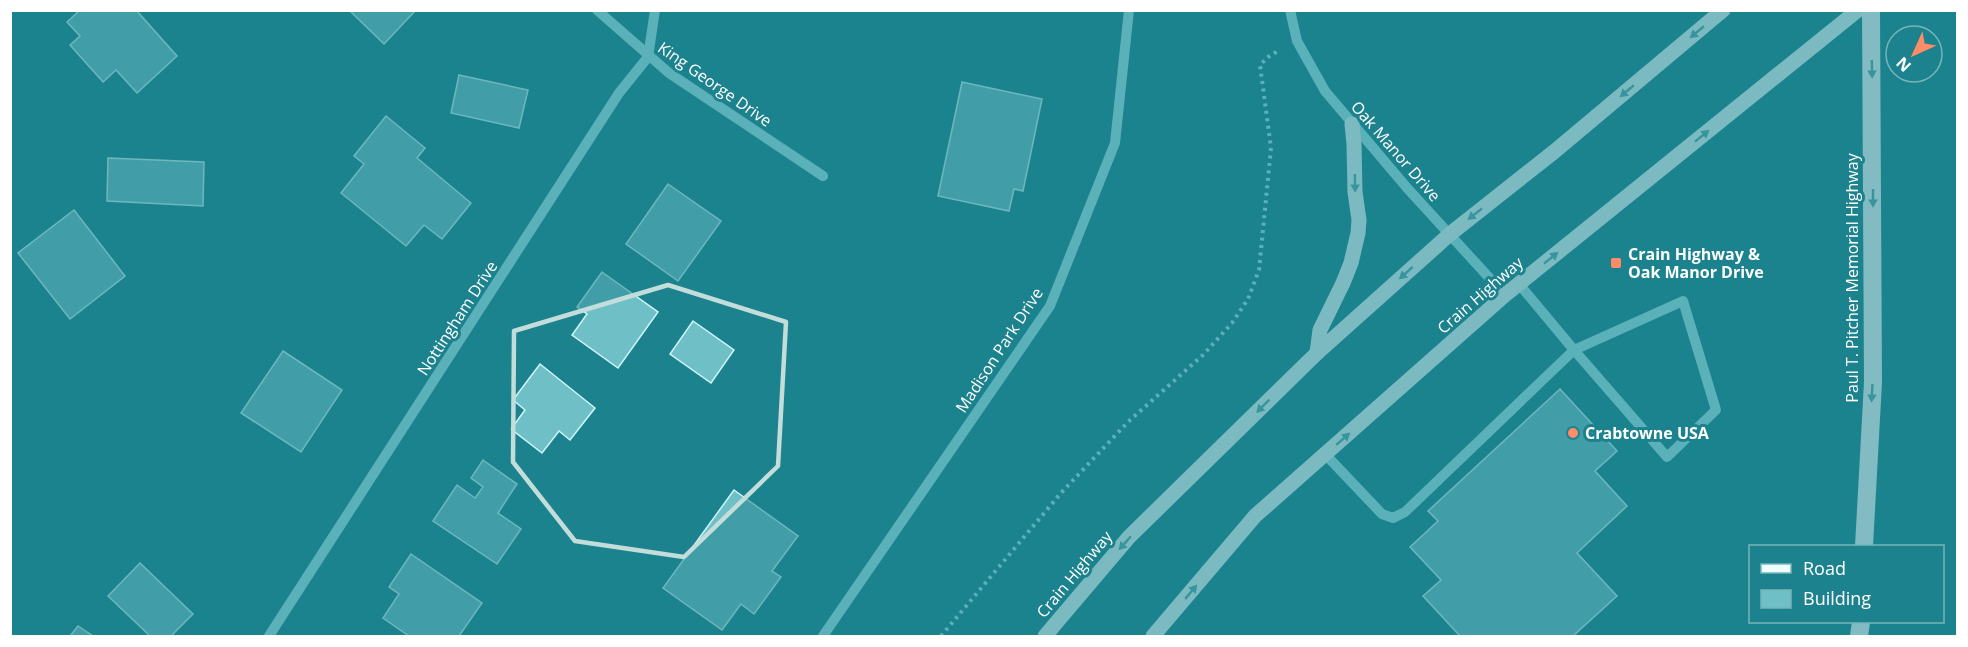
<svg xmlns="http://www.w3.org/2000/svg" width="1968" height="647" viewBox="0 0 1968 647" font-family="'Open Sans',sans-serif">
  <rect width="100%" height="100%" fill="#1c838e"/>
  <g fill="#6fbfc7" stroke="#cff6fa" stroke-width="1.5">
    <polygon points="80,10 136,10 177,56 137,93 116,70 103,82 70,45 80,36 67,22"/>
    <polygon points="349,10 416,10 384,44"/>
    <polygon points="459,75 528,90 519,128 451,113"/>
    <polygon points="962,82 1042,99 1023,191 1014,189 1009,211 938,196"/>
    <polygon points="386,116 425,148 417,158 471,203 442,239 424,225 406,246 341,193 364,164 354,156"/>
    <polygon points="108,158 204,162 203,206 107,201"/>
    <polygon points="668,184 721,221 678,281 626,244"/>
    <polygon points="74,210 125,276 70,319 18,253"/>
    <polygon points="602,272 658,312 618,368 572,335 587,314 577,307"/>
    <polygon points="693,321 734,350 711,383 670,354"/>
    <polygon points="283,351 342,390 301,452 241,413"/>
    <polygon points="540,364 595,408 570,440 559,431 542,453 511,429 525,410 513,400"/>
    <polygon points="1560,389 1617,451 1595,471 1627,506 1577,553 1617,596 1573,636 1460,636 1423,596 1441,580 1410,547 1438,521 1428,511"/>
    <polygon points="483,460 517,484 498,513 521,529 497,564 433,521 457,485 475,498 483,487 471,478"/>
    <polygon points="734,490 798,536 772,571 781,577 754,614 741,604 722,630 663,588"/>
    <polygon points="411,554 482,603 459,636 409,636 383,618 399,594 389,587"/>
    <polygon points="140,563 193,614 171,636 150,636 108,596"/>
    <polygon points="78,626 93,636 70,636"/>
  </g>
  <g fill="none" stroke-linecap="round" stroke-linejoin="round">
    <polyline stroke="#a9e8ed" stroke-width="4" stroke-dasharray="3 4.5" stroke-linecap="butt" points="941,636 1061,493 1128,422 1203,355 1232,323 1248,299 1259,270 1271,148 1260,65 1268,57 1278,51"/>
    <g stroke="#a9e8ed" stroke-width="10">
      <polyline points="597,10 669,73 823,176"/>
      <polyline points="1290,10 1297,41 1325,91 1408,189 1505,295"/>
      <polygon points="1683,301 1716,410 1667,457 1574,350"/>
      <polyline points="1325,454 1382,514 1393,518 1405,512 1574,350 1519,284"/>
      <polyline points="269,636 619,93 648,57 655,10"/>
      <polyline points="823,636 1050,306 1115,143 1129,10"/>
    </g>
    <g stroke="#f0fdff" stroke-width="15">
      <polyline points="1317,353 1320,330 1343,283 1351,263 1358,233 1359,220 1355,192 1354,144 1352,124"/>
      <polyline points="1045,636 1129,537 1317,353 1450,234 1555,151 1723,10"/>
      <polyline points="1153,636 1255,516 1505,295 1858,10"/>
    </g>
    <g stroke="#fff" stroke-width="18">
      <polyline points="1864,546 1873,382 1871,10"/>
      <polyline points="1859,636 1861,622"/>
    </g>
  </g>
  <defs><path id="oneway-solid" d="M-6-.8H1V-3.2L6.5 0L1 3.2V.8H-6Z" transform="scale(1.5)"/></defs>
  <g fill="#5ca8b0">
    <use href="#oneway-solid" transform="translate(1697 32) rotate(140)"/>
    <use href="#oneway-solid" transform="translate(1627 91) rotate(140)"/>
    <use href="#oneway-solid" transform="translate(1702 136) rotate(-39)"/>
    <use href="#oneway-solid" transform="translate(1355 183) rotate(89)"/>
    <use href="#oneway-solid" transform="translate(1475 214) rotate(142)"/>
    <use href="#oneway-solid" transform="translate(1551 258) rotate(-39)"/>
    <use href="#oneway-solid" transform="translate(1406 273) rotate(138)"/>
    <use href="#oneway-solid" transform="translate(1263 406) rotate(135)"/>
    <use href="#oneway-solid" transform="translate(1343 439) rotate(-41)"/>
    <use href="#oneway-solid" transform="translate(1125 543) rotate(131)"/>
    <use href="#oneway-solid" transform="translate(1191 592) rotate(-50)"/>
  </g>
  <g fill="#60a8b0">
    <use href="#oneway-solid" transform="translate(1872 69) rotate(89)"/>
    <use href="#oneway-solid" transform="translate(1873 198) rotate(90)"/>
    <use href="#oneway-solid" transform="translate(1872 393) rotate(93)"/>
  </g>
  <path d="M0 0H1968V647H0ZM 668,285 L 786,322 L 778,466 L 684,557 L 575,541 L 513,462 L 514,331 Z" fill="#1c838e" fill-opacity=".55" fill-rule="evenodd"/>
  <path fill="none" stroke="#c3dddb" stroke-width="4.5" stroke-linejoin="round" d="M 668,285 L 786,322 L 778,466 L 684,557 L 575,541 L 513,462 L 514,331 Z"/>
  <g fill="#fe8c67" stroke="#1c838e" stroke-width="2">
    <rect x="1610" y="257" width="12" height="12" rx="3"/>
    <circle cx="1573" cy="433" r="6"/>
  </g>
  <g text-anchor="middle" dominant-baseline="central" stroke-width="6" stroke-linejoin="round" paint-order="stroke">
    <g font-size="16" fill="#fff" stroke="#1c838e">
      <text transform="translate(715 84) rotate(35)">King George Drive</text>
      <text transform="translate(1396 151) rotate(49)">Oak Manor Drive</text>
      <text transform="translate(1852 278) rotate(-90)">Paul T. Pitcher Memorial Highway</text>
      <text transform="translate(1480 295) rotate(-41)">Crain Highway</text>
      <text transform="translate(457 318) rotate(-57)">Nottingham Drive</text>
      <text transform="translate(999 350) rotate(-57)">Madison Park Drive</text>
      <text transform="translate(1074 574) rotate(-50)">Crain Highway</text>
    </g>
    <g font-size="16" font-weight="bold" fill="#fff" stroke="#1c838e" text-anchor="start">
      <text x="1628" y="254">Crain Highway &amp;<tspan x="1628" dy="18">Oak Manor Drive</tspan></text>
      <text x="1585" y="433">Crabtowne USA</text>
    </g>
  </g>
  <rect width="1968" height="647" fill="none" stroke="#ffffff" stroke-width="24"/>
  <rect x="1749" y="545" width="195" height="78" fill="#1c838e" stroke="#77b5bb" stroke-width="1.5"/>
  <rect x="1761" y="564" width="30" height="9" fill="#f0fdff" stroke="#77b5bb" stroke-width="1.5"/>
  <text x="1803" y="575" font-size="18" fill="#ffffff">Road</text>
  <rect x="1761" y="590" width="30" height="18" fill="#6fbfc7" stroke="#77b5bb" stroke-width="1.5"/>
  <text x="1803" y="605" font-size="18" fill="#ffffff">Building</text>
  <g transform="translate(1914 54) rotate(225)"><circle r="28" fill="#1c838e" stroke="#77b5bb" stroke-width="1.5"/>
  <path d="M0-4.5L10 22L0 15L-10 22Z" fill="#fe8c67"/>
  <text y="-9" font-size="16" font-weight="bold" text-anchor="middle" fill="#ffffff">N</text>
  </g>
</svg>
